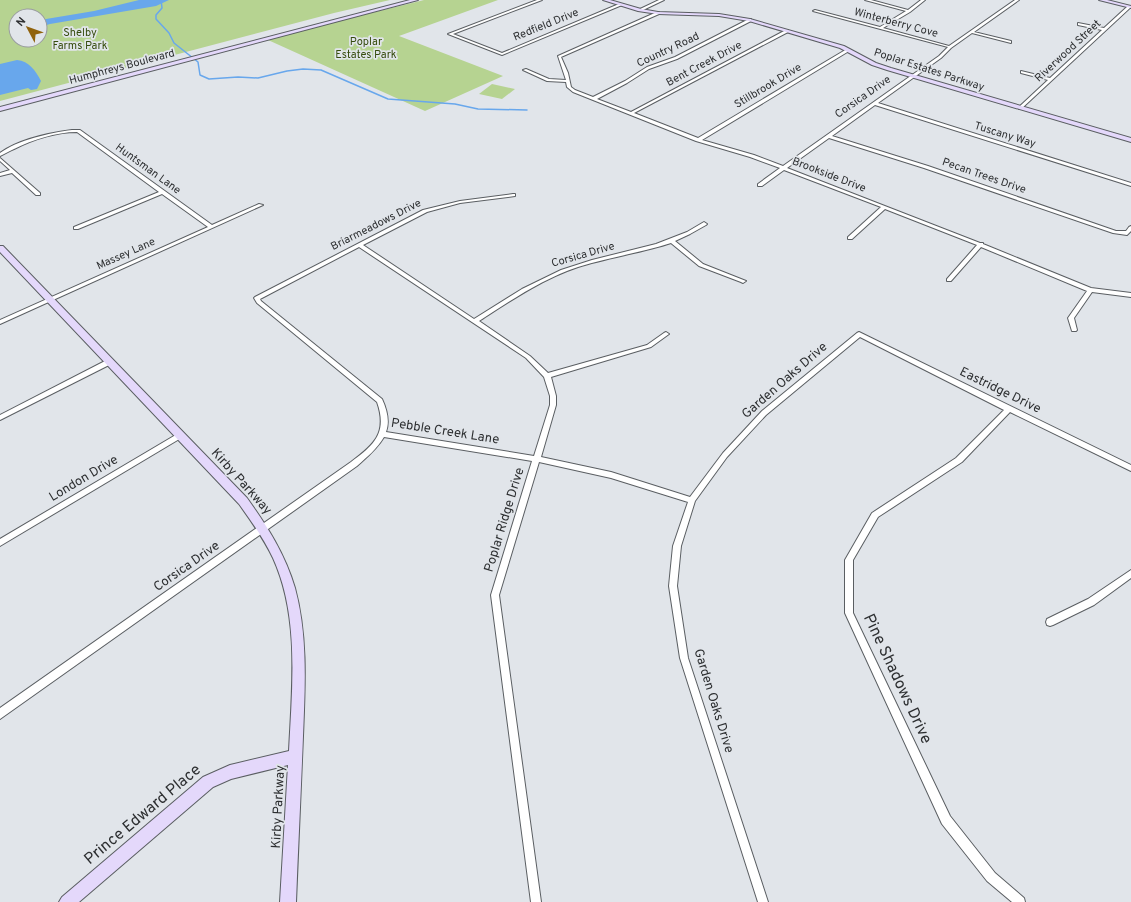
<svg xmlns="http://www.w3.org/2000/svg" width="1131" height="902" viewBox="0 0 1131 902" font-family="Overpass,sans-serif">
  <rect width="100%" height="100%" fill="#e1e5ea"/>
  <g fill="#b6d391" fill-rule="evenodd">
    <path d="M 0,0 L 390,0 L 334,13 L 0,101 ZM 16,16 L 40,16 L 40,40 L 16,40 Z"/>
    <polygon points="424,0 498,0 399,36 503,76 425,111 268,40 343,20"/>
    <polygon points="492,84 515,89 502,99 479,94"/>
  </g>
  <g fill="#68a7ec">
    <polygon points="139,0 169,0 156,6 50,24 40,27 40,20 94,11"/>
    <path d="M 17,60 C 29,61 36,71 41,81 L 37,89 L 31,90 L 28,88 L 0,95 L 0,64 Z"/>
  </g>
  <g fill="none" stroke-linecap="round" stroke-linejoin="round">
    <polyline stroke="#68a7ec" stroke-width="1.5" points="161,0 162,8 156,15 156,19 169,33 174,43 198,62 200,75 209,79 238,77 258,78 287,71 303,69 321,70 388,99 455,104 478,109 527,110"/>
    <g stroke="#5a5e62" stroke-width="2">
      <g id="street">
        <polygon points="537,0 542,0 453,34 502,53 619,4 622,5 502,55 448,34"/>
        <polygon points="659,0 664,0 641,11 638,10"/>
        <polygon points="865,0 871,0 908,10 921,0 925,0 910,12 883,28 949,46 1015,0 1019,0 974,32 1011,41 1011,43 972,33 951,48 941,58 878,103 1131,183 1131,186 875,105 832,136 928,166 1116,231 1126,231 1129,227 1131,226 1131,231 1127,235 1113,233 924,168 829,138 787,168 980,243 983,243 983,244 1091,288 1131,293 1131,297 1092,292 1074,318 1077,330 1076,331 1072,331 1068,318 1087,291 981,247 951,281 947,281 947,279 977,245 885,209 852,239 848,239 848,237 881,207 784,170 762,186 758,186 758,184 780,168 750,157 696,141 573,92 567,87 566,82 547,81 523,70 526,69 549,79 566,80 558,56 657,12 659,12 659,14 561,57 568,73 571,87 575,90 593,97 625,81 647,67 675,57 749,19 751,19 751,21 677,59 649,69 627,83 597,99 631,112 786,30 788,30 788,32 634,113 698,138 847,49 849,49 849,51 702,140 754,155 783,166 939,56 948,47 813,11 815,10 880,27 906,11"/>
        <polygon points="1128,6 1131,7 1021,109 1019,109 1019,107 1048,80 1021,73 1021,71 1050,78 1102,30 1078,25 1078,23 1104,28"/>
        <path d="M 72,130 L 80,130 L 212,225 L 259,204 L 263,205 L 0,324 L 0,320 L 208,227 L 162,194 L 78,229 L 74,229 L 74,227 L 159,192 L 77,132 C 56,132 32,140 14,149 C 9,151 5,154 0,156 L 0,153 C 18,140 49,133 72,130 Z"/>
        <polygon points="0,158 40,193 40,195 36,195 12,173 0,176 0,173 10,170 0,161"/>
        <path d="M 513,194 L 515,194 L 515,196 L 460,203 L 427,212 L 363,245 L 474,319 L 522,289 L 561,270 L 592,260 L 656,244 L 687,232 L 704,222 L 707,224 L 706,225 L 690,234 L 675,241 L 703,264 L 746,281 L 743,283 L 741,282 L 699,266 L 671,243 C 641,253 609,257 578,267 C 542,279 510,301 479,321 L 530,356 L 548,373 L 647,345 L 664,333 L 666,332 L 669,334 L 651,347 L 551,377 L 556,396 L 556,405 L 541,457 L 611,472 L 690,497 L 723,453 L 762,411 L 857,333 L 859,332 L 1131,465 L 1131,471 L 1010,412 L 962,462 L 878,517 L 853,560 L 853,613 L 950,816 L 995,873 L 1024,898 L 1025,902 L 1012,902 L 987,881 L 942,824 L 845,613 L 845,560 L 872,513 L 956,458 L 1004,410 L 860,337 L 766,415 L 727,457 L 695,501 L 681,546 L 677,586 L 688,658 L 768,902 L 758,902 L 680,658 L 669,586 L 673,546 L 688,502 L 611,478 L 539,462 L 499,595 L 541,902 L 531,902 L 491,595 L 532,461 L 384,437 C 377,449 367,457 357,466 L 0,719 L 0,708 L 351,462 C 374,445 388,433 377,402 L 257,303 L 254,298 L 255,297 L 423,210 L 460,201 ZM 359,247 L 526,358 L 544,377 L 550,396 L 550,405 L 534,456 L 386,432 C 390,421 387,410 382,399 L 261,301 L 260,299 Z"/>
        <polygon points="107,360 109,360 112,362 111,364 0,420 0,415"/>
        <polygon points="179,433 181,434 182,436 181,438 0,546 0,539"/>
        <polygon points="1131,570 1131,578 1094,605 1053,625 1050,626 1047,625 1046,622 1047,619 1088,599"/>
      </g>
    </g>
    <g stroke="#5a5e62" stroke-width="2">
      <g id="secondary">
        <polygon points="410,0 418,0 0,111 0,107"/>
        <polygon points="603,0 610,0 641,9 658,12 719,14 750,19 844,46 876,63 891,68 1131,138 1131,142 887,70 872,65 840,48 749,21 719,16 658,14 638,11"/>
        <polygon points="1099,0 1107,0 1131,6 1131,8"/>
        <path d="M 0,246 L 3,246 L 247,498 C 267,526 285,554 295,588 C 308,636 305,687 303,736 C 301,791 298,847 296,902 L 280,902 L 288,765 L 231,779 L 213,787 L 79,902 L 59,902 L 62,897 L 203,777 L 230,765 L 289,751 C 292,688 300,617 273,558 C 264,539 252,522 239,504 L 0,252 Z"/>
      </g>
    </g>
    <use href="#street" fill="#fff" fill-rule="evenodd"/>
    <use href="#secondary" fill="#e4d8fb" fill-rule="evenodd"/>
  </g>
  <g text-anchor="middle" dominant-baseline="central" stroke-width="3.5" stroke-linejoin="round" paint-order="stroke">
    <g font-size="11" fill="#2d2f31" stroke="#e1e5ea">
      <text transform="translate(896 23) rotate(15)">Winterberry Cove</text>
      <text transform="translate(546 25) rotate(-22)">Redfield Drive</text>
      <text transform="translate(668 50) rotate(-25)">Country Road</text>
      <text transform="translate(1068 51) rotate(-43)">Riverwood Street</text>
      <text transform="translate(704 64) rotate(-28)">Bent Creek Drive</text>
      <text transform="translate(122 67) rotate(-15)">Humphreys Boulevard</text>
      <text transform="translate(929 70) rotate(18)">Poplar Estates Parkway</text>
      <text transform="translate(768 86) rotate(-31)">Stillbrook Drive</text>
      <text transform="translate(863 97) rotate(-35)">Corsica Drive</text>
      <text transform="translate(1005 135) rotate(17)">Tuscany Way</text>
      <text transform="translate(148 169) rotate(36)">Huntsman Lane</text>
      <text transform="translate(829 175) rotate(21)">Brookside Drive</text>
      <text transform="translate(984 176) rotate(19)">Pecan Trees Drive</text>
      <text transform="translate(376 225) rotate(-27)">Briarmeadows Drive</text>
      <text transform="translate(126 254) rotate(-24)">Massey Lane</text>
      <text transform="translate(583 255) rotate(-16)">Corsica Drive</text>
    </g>
    <g font-size="11" fill="#364c0d" stroke="#e1e5ea">
      <text x="80" y="33">Shelby<tspan x="80" dy="13">Farms Park</tspan></text>
      <text x="366" y="42">Poplar<tspan x="366" dy="13">Estates Park</tspan></text>
    </g>
    <g font-size="13" fill="#2d2f31" stroke="#e1e5ea">
      <text transform="translate(785 381) rotate(-41)">Garden Oaks Drive</text>
      <text transform="translate(1000 391) rotate(26)">Eastridge Drive</text>
      <text transform="translate(445 432) rotate(9)">Pebble Creek Lane</text>
      <text transform="translate(84 479) rotate(-31)">London Drive</text>
      <text transform="translate(241 482) rotate(48)">Kirby Parkway</text>
      <text transform="translate(505 520) rotate(-73)">Poplar Ridge Drive</text>
      <text transform="translate(187 567) rotate(-35)">Corsica Drive</text>
      <text transform="translate(713 701) rotate(73)">Garden Oaks Drive</text>
      <text transform="translate(279 807) rotate(-87)">Kirby Parkway</text>
    </g>
    <g font-size="16" fill="#2d2f31" stroke="#e1e5ea">
      <text transform="translate(897 679) rotate(65)">Pine Shadows Drive</text>
      <text transform="translate(143 815) rotate(-40)">Prince Edward Place</text>
    </g>
  </g>
  <g transform="translate(28 28) rotate(311)"><circle r="19" fill="#e1e5ea" stroke="#999ca0"/>
  <path d="M0-3L7 15L0 10L-7 15Z" fill="#90620c"/>
  <text y="-6" font-size="11" font-weight="bold" text-anchor="middle" fill="#2d2f31">N</text>
  </g>
</svg>
